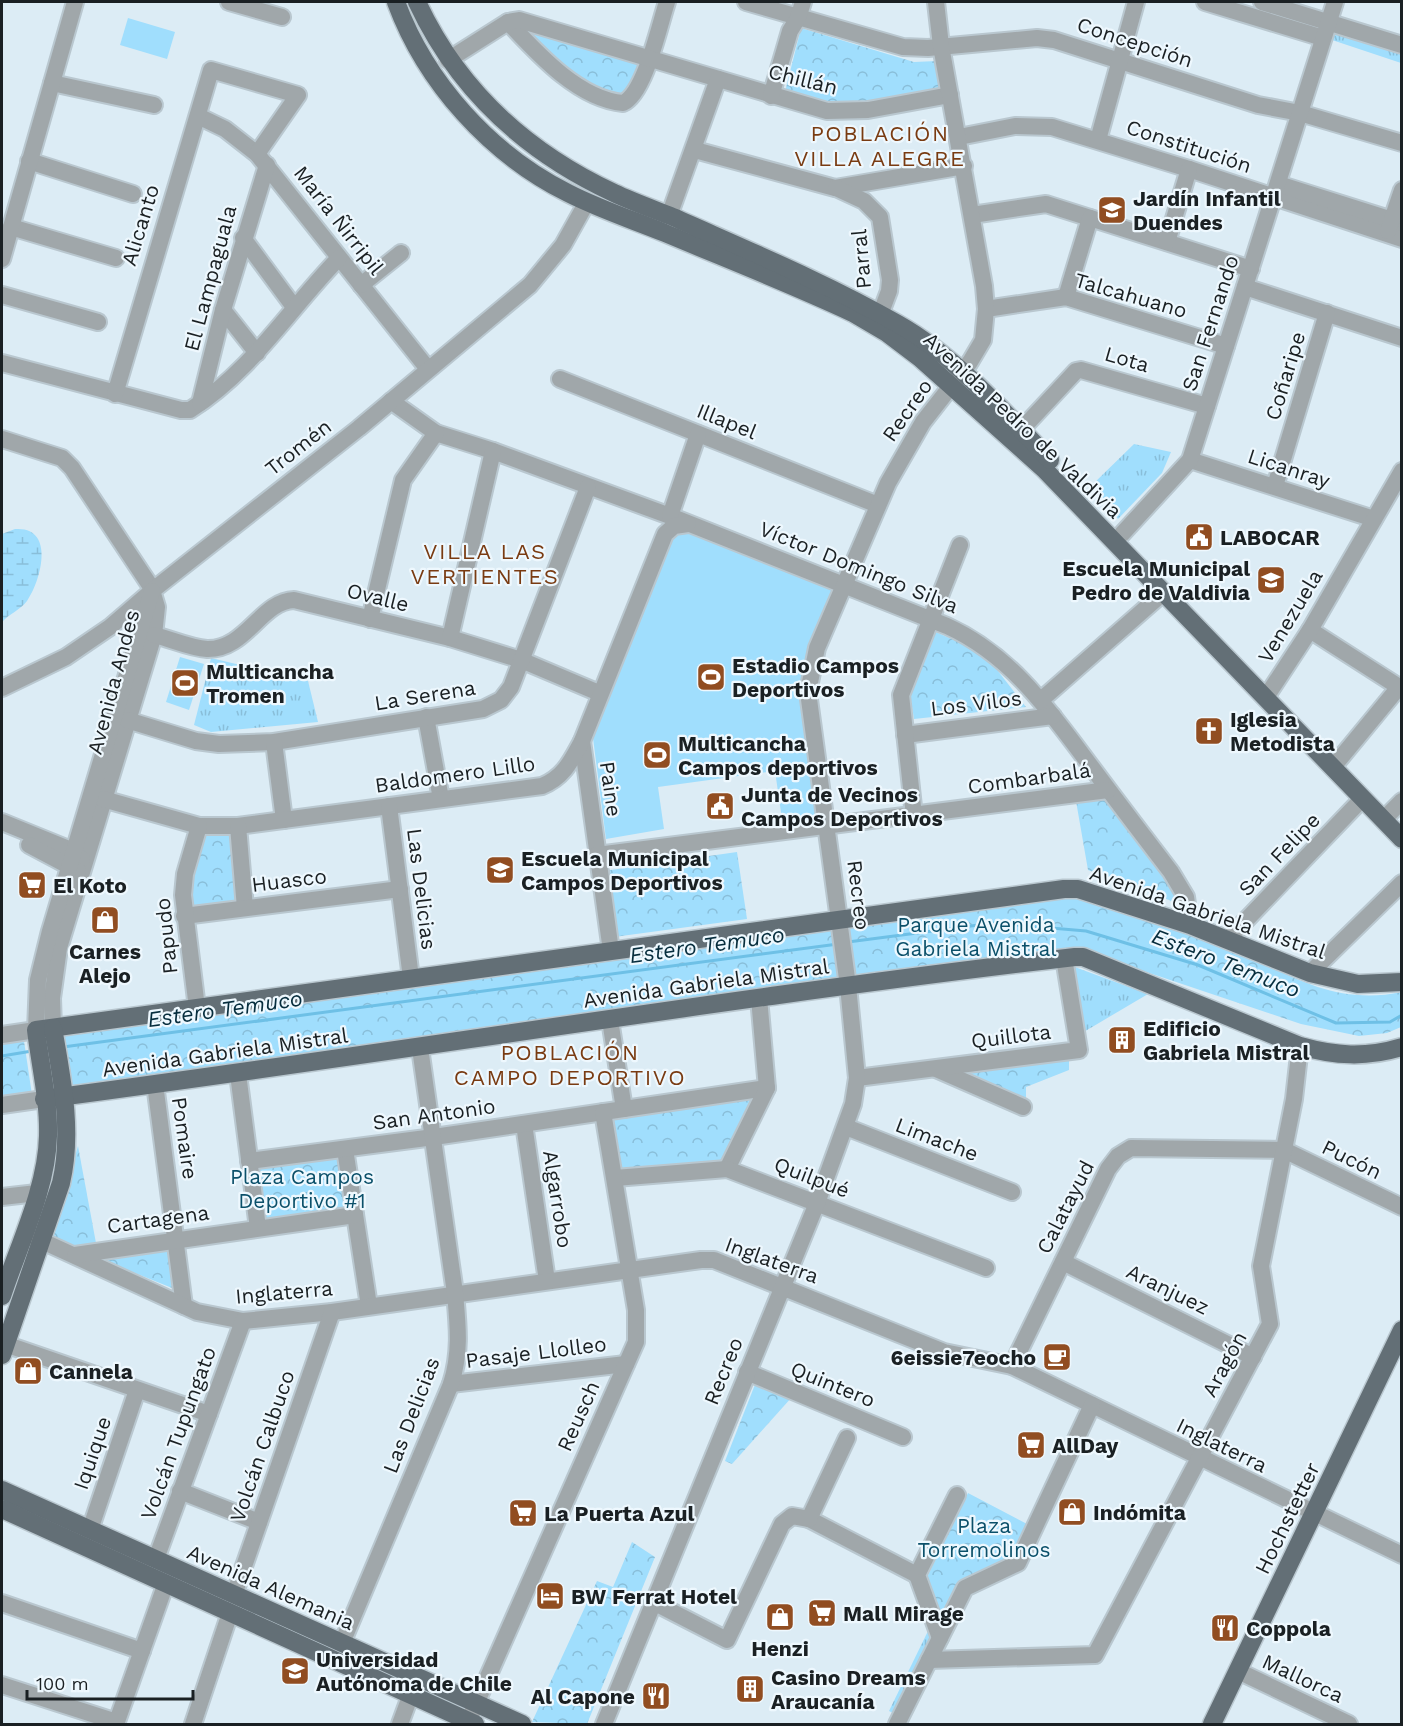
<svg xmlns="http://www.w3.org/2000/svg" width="1403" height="1726" viewBox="0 0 1403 1726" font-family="'Work Sans',sans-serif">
  <defs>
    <pattern id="grass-tufts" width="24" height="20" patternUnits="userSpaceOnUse" patternTransform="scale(1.5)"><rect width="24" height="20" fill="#a0defd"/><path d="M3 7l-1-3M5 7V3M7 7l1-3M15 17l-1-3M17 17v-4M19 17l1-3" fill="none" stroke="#89bed9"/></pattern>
    <pattern id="wetland-marsh" width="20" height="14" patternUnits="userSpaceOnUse" patternTransform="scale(1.5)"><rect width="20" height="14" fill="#a0defd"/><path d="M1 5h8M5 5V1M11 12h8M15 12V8" fill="none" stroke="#89bed9"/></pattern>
    <pattern id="park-crowns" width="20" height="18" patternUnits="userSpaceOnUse" patternTransform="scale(1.5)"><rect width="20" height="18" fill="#a0defd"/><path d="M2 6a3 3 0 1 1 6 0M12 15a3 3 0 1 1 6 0" fill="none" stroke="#89bed9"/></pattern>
  </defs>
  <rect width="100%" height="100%" fill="#dcecf5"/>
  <g fill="url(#grass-tufts)">
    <polygon points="1335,32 1401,53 1401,63 1332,40"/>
    <polygon points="1134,444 1171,452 1162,473 1118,519 1090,487"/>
    <polygon points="211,658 308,681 318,722 211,732 194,725"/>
    <polygon points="1072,966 1148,994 1082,1033"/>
    <polygon points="929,1629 933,1642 897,1715 889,1711"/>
  </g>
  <path fill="url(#wetland-marsh)" d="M 15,529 C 56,526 41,581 27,601 C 20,610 9,614 2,622 L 2,534 Z"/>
  <g fill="url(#park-crowns)">
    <polygon points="520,26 640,60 626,96 619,100 584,82 520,31"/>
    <polygon points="801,28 914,62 937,61 942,95 841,111 785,92"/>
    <polygon points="931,630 984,653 1026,707 914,719 910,694"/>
    <polygon points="1105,797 1175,892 1179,906 1169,900 1088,870 1076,801"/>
    <polygon points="235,828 239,901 189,906 202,830"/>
    <polygon points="737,852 747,919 614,937 604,871"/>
    <path d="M 1080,896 C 1128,912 1178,925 1224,945 C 1284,971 1331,1007 1402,992 L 1401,1027 L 1387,1033 L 1359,1036 L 1301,1024 L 1084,951 L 69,1089 L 61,1035 Z"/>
    <polygon points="24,1041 32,1095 2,1098 2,1043"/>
    <polygon points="1069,1057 1069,1070 1026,1087 1026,1102 954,1069"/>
    <polygon points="752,1098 721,1161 620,1169 611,1119"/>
    <polygon points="78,1146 96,1243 79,1247 51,1237"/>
    <polygon points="343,1153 352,1210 262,1224 253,1167"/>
    <polygon points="168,1244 177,1290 88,1254"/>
    <polygon points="756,1382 792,1397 732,1464 725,1461"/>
    <polygon points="968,1493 1029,1525 1009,1562 959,1582 941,1616 927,1577"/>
    <polygon points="632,1542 655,1557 587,1724 532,1722 597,1581 613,1587"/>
  </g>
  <g fill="#a0defd">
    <polygon points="128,18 175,32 167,59 120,45"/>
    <polygon points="678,533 691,533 835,587 806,659 803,694 821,821 783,826 775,771 658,787 664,829 606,839 593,738 670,542"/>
    <polygon points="180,657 204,664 189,710 166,702"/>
  </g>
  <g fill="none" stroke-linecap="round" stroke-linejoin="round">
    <g stroke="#6ec0e6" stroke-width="3">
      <polyline points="848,942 994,923 1086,931 1198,965 1336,1023 1390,1022 1402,1015"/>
      <polyline points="63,1047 838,944"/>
      <polyline points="2,1056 32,1051"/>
    </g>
    <g stroke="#b9c7cf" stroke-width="20">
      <g id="minor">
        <polyline points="229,2 282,17"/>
        <polyline points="746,2 903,47 928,48 1037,38 1054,40 1258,105 1300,113 1402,143"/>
        <polyline points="1205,2 1323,38"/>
        <polyline points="1262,2 1402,45"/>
        <path d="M 508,22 C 537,53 578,99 623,103 C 645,93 659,26 667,2"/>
        <polyline points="448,60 508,22 519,20 827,111 868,110 950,95"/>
        <polyline points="52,83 154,105"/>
        <polyline points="771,96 790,31 798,18 803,2"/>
        <polyline points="198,116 225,129 257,154 428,369"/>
        <polyline points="959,137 1015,126 1052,127 1189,169 1402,239"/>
        <polyline points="1098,140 1136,2"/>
        <polyline points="695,150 835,188 964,166"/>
        <polyline points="29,161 133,194"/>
        <polyline points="1278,184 1402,223"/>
        <polyline points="836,188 864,201 880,217 890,280 889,291 880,315"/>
        <polyline points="972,215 1046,204 1251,269"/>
        <polyline points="669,216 718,79"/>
        <polyline points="11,227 116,258"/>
        <polyline points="1388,231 1402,190"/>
        <polyline points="243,238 294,307"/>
        <polyline points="1167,242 1189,169"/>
        <polyline points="2,259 75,2"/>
        <polyline points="361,285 401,253"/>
        <polyline points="1245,287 1402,338"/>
        <polyline points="2,295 98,322"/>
        <polyline points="1066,297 1090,218"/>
        <polyline points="986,309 1066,297 1226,346"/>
        <polyline points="223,310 257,353"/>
        <path d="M 2,363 L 181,410 L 190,410 C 251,372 290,308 339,258"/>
        <polyline points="560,379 878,505"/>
        <polyline points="115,394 211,70 298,95 257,154"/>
        <path d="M 391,401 L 436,433 L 493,451 L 670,516 L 947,626 C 1013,656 1051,713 1093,769 C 1119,804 1145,838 1171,872 L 1186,897 L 1190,925"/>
        <polyline points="200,403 223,310 267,165"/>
        <polyline points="1021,430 1076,371 1081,370 1207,406"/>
        <polyline points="2,439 62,458 72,468 151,587 157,607 154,635 59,948 52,998 53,1028"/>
        <polyline points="1190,460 1374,519"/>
        <polyline points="1275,486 1327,313"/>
        <polyline points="670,516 698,434"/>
        <polyline points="1122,534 1190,460 1335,2"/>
        <polyline points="370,619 403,480 436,433"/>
        <polyline points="1310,630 1399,687 1338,761"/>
        <path d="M 154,635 C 171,639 190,648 207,649 C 246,650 261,601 294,600 L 450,638 L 521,660 L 599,693"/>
        <polyline points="450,638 493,451"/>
        <polyline points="2,688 66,657 110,627 153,590 359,428 530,285 563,245 587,202"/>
        <polyline points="1270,691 1310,630 1402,471"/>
        <polyline points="1041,700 1163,593"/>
        <polyline points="426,717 441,799"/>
        <polyline points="127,720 196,741 219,744 274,742 483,709 501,700 511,687 588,487"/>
        <polyline points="905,735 1053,716"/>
        <polyline points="582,741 611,951"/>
        <polyline points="274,742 284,820"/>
        <path d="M 103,799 L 199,826 L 238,826 L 542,786 C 564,777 571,761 582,741 L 665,534 L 674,526 L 688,524"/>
        <polyline points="389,806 411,978"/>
        <polyline points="1390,813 1402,801"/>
        <polyline points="914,816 901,695 960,545"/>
        <polyline points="2,822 66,848 82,859"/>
        <polyline points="238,826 245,908"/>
        <polyline points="29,845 78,871"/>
        <polyline points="597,855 1108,790"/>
        <polyline points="184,916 400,889"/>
        <polyline points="1228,939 1362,799"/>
        <polyline points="1310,973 1402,883"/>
        <polyline points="197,1008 183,895 185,874 199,826"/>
        <polyline points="610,1020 624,1109"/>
        <polyline points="2,1035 36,1030 38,980 50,931 152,591"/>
        <polyline points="936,1069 1023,1107"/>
        <polyline points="238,1074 258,1228"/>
        <polyline points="857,1078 1079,1050 1064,958"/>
        <polyline points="155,1084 184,1306"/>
        <polyline points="2,1105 44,1099"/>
        <polyline points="524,1124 547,1281"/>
        <polyline points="846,1127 1012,1192"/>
        <polyline points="345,1149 369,1306"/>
        <polyline points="249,1161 434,1137 767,1088"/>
        <polyline points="727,1169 767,1088 759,998"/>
        <polyline points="615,1178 727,1169 986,1268"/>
        <polyline points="2,1197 37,1193"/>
        <polyline points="29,1235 197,1312 243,1321 332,1312 701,1260 714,1260 944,1352 1012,1366 1402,1555"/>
        <polyline points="75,1255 355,1215"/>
        <polyline points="1063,1262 1253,1357"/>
        <polyline points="5,1344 209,1414"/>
        <polyline points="1012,1366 1108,1169 1118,1156 1131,1148 1284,1150 1402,1207"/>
        <polyline points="747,1372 903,1437"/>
        <polyline points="451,1384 626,1364"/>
        <polyline points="180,1491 259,1522"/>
        <polyline points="809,1519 917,1575"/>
        <polyline points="90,1530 137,1390"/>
        <polyline points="156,1559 243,1321"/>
        <polyline points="234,1595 332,1312"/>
        <polyline points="653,1602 727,1640 782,1524 792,1516 809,1519 847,1438"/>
        <polyline points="2,1603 142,1651"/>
        <polyline points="940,1638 917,1575 957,1495"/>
        <path d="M 342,1643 L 451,1384 C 461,1352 458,1326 455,1293 L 420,1048"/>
        <polyline points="929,1660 1095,1655 1270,1324 1261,1266 1294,1099 1300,1046"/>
        <polyline points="1238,1671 1349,1724"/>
        <polyline points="2,1685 117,1722"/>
        <polyline points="471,1715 636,1342 636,1310 603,1112"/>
        <polyline points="116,1724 166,1583"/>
        <polyline points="193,1724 230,1613"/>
        <polyline points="400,1724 415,1683"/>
        <polyline points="604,1724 817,1203 853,1104 857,1078 848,986 808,692 817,648 888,483 923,422 970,362 983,340 986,309 984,286 941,46 936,2"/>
        <polyline points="897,1724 965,1588 1018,1563 1092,1405"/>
      </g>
    </g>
    <g stroke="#b9c7cf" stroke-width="21">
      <g id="major">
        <path d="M 396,2 C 426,83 490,154 568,193 C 599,209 633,220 665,233 C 727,259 791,284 853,313 L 887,333 L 920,358 L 1044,469 L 1402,839"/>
        <path d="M 417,2 C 458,90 526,152 614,193 C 633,202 653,209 673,217 C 749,251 826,283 898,324 C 955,356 1005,413 1050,460"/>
        <path d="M 44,1099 C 388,1054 731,997 1075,957 L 1083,957 L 1300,1046 C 1335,1056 1366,1058 1402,1047"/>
        <path d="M 2,1296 C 18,1247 47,1188 48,1136 C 49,1101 40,1064 36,1030 L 1064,889 L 1078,889 L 1190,925 L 1310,973 L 1358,984 L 1402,982"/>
        <path d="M 2,1355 L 61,1183 C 73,1132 62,1079 53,1028"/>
        <polyline points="2,1490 522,1724"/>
        <polyline points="2,1509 475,1724"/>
        <polyline points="1212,1724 1402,1330"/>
      </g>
    </g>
    <use href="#minor" stroke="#a0a7aa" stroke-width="16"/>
    <use href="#major" stroke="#636f76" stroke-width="18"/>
  </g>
  <defs>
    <g id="school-square" transform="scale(1.5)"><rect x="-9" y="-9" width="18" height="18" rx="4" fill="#914d21" stroke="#eef8fe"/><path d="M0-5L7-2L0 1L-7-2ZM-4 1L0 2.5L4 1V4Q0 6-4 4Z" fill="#fff"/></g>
    <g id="civic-square" transform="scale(1.5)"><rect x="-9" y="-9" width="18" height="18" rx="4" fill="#914d21" stroke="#eef8fe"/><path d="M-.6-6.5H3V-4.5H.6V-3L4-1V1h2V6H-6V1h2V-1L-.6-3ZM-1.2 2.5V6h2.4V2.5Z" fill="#fff"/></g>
    <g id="stadium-square" transform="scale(1.5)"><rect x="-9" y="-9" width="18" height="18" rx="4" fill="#914d21" stroke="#eef8fe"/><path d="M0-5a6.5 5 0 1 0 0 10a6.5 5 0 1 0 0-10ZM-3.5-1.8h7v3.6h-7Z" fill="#fff"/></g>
    <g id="church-square" transform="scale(1.5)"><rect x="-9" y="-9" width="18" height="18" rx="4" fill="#914d21" stroke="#eef8fe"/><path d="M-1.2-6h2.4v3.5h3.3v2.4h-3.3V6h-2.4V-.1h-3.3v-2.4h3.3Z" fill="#fff"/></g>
    <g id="supermarket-square" transform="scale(1.5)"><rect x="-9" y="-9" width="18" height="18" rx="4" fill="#914d21" stroke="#eef8fe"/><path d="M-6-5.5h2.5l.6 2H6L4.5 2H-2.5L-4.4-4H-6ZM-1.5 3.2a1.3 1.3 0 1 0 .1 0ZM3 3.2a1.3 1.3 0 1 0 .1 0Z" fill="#fff"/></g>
    <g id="shop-square" transform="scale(1.5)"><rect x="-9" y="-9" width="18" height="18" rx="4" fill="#914d21" stroke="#eef8fe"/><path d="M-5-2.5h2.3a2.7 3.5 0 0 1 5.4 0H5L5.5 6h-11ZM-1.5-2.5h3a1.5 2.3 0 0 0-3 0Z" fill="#fff"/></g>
    <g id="building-square" transform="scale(1.5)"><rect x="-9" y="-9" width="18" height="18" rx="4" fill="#914d21" stroke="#eef8fe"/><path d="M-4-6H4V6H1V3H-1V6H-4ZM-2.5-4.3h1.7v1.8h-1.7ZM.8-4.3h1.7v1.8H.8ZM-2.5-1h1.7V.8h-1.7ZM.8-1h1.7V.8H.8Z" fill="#fff"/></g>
    <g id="cafe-square" transform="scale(1.5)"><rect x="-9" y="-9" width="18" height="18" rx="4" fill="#914d21" stroke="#eef8fe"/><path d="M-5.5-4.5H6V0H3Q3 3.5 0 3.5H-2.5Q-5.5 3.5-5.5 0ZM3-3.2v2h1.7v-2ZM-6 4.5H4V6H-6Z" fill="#fff"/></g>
    <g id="hotel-square" transform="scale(1.5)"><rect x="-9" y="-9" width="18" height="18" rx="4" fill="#914d21" stroke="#eef8fe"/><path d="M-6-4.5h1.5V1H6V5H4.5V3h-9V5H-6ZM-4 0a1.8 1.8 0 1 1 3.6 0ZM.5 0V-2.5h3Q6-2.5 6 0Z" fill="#fff"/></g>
    <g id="restaurant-square" transform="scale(1.5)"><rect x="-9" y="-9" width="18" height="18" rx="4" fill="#914d21" stroke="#eef8fe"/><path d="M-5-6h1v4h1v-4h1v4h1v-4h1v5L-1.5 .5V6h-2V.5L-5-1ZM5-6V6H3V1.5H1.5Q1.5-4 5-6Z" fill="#fff"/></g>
    <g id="university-square" transform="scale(1.5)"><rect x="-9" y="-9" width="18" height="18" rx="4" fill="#914d21" stroke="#eef8fe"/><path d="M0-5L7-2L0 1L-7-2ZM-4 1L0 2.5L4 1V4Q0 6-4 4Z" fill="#fff"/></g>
  </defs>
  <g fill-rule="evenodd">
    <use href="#school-square" x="1112" y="210"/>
    <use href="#civic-square" x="1199" y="537"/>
    <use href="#school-square" x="1271" y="580"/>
    <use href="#stadium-square" x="711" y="677"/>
    <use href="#stadium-square" x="185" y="683"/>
    <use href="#church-square" x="1209" y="731"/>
    <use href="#stadium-square" x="657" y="755"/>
    <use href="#civic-square" x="720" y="806"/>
    <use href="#school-square" x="500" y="870"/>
    <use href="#supermarket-square" x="32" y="885"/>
    <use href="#shop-square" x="105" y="920"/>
    <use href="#building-square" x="1122" y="1040"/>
    <use href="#cafe-square" x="1057" y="1357"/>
    <use href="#shop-square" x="28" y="1371"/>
    <use href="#supermarket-square" x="1031" y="1445"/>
    <use href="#shop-square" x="1072" y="1512"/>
    <use href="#supermarket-square" x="523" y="1513"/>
    <use href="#hotel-square" x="550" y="1596"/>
    <use href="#supermarket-square" x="822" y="1613"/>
    <use href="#shop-square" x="780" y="1617"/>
    <use href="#restaurant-square" x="1225" y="1628"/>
    <use href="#university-square" x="295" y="1671"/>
    <use href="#building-square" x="750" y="1689"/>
    <use href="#restaurant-square" x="656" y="1696"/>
  </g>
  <g text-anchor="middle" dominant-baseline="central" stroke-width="4.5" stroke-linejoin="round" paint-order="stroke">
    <g font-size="21" fill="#1a2023" stroke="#eef8fe">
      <text transform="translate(1135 42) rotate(18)">Concepción</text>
      <text transform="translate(803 79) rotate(14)">Chillán</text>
      <text transform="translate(1189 146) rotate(18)">Constitución</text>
      <text transform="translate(339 220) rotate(52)">María Ñirripil</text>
      <text transform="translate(140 225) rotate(-73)">Alicanto</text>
      <text transform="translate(861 259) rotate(-95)">Parral</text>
      <text transform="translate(210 278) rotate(-75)">El Lampaguala</text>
      <text transform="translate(1131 295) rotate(16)">Talcahuano</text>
      <text transform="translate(1210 323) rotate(-72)">San Fernando</text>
      <text transform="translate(1127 359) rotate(16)">Lota</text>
      <text transform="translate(1285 376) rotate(-73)">Coñaripe</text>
      <text transform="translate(907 410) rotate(-55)">Recreo</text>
      <text transform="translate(727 421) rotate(22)">Illapel</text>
      <text transform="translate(1023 425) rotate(43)">Avenida Pedro de Valdivia</text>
      <text transform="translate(298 447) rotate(-38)">Tromén</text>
      <text transform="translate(1289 468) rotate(18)">Licanray</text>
      <text transform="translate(859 567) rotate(22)">Víctor Domingo Silva</text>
      <text transform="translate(378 597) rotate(14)">Ovalle</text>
      <text transform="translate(1290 616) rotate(-59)">Venezuela</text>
      <text transform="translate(113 682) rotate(-75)">Avenida Andes</text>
      <text transform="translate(425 695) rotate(-9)">La Serena</text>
      <text transform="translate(976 703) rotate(-7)">Los Vilos</text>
      <text transform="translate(455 774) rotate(-8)">Baldomero Lillo</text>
      <text transform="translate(1029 778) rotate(-8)">Combarbalá</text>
      <text transform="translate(611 789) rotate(82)">Paine</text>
      <text transform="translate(1279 854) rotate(-46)">San Felipe</text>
      <text transform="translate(289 880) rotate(-7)">Huasco</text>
      <text transform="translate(422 889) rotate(83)">Las Delicias</text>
      <text transform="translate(859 895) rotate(83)">Recreo</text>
      <text transform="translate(1208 912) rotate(19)">Avenida Gabriela Mistral</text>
      <text transform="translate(166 936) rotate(-96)">Papudo</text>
      <text transform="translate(706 983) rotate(-8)">Avenida Gabriela Mistral</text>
      <text transform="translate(1011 1036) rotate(-7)">Quillota</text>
      <text transform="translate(225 1052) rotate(-8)">Avenida Gabriela Mistral</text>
      <text transform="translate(434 1114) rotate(-8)">San Antonio</text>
      <text transform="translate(185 1138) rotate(82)">Pomaire</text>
      <text transform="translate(937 1139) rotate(21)">Limache</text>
      <text transform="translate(1352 1159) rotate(26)">Pucón</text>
      <text transform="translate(812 1177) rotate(21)">Quilpué</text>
      <text transform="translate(558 1199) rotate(81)">Algarrobo</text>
      <text transform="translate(1065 1207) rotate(-63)">Calatayud</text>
      <text transform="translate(158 1219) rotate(-8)">Cartagena</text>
      <text transform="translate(772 1260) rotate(20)">Inglaterra</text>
      <text transform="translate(1168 1289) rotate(26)">Aranjuez</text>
      <text transform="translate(284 1292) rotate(-5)">Inglaterra</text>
      <text transform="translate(536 1352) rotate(-7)">Pasaje Llolleo</text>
      <text transform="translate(1224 1364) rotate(-62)">Aragón</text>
      <text transform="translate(723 1371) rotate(-68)">Recreo</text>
      <text transform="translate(833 1384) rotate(22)">Quintero</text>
      <text transform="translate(411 1415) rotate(-69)">Las Delicias</text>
      <text transform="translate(578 1416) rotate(-66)">Reusch</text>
      <text transform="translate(178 1433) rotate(-70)">Volcán Tupungato</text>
      <text transform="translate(1222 1445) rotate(26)">Inglaterra</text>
      <text transform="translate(262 1446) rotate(-71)">Volcán Calbuco</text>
      <text transform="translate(92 1453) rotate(-71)">Iquique</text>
      <text transform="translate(1287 1518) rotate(-64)">Hochstetter</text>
      <text transform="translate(271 1587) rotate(24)">Avenida Alemania</text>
      <text transform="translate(1303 1678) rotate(25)">Mallorca</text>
    </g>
    <g font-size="21" font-weight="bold" fill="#1a2023" stroke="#eef8fe" text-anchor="start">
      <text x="1133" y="198">Jardín Infantil<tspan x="1133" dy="24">Duendes</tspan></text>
      <text x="1220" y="537">LABOCAR</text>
      <text x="1250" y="568" text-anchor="end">Escuela Municipal<tspan x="1250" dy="24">Pedro de Valdivia</tspan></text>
      <text x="732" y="665">Estadio Campos<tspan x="732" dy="24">Deportivos</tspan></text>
      <text x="206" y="671">Multicancha<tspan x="206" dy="24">Tromen</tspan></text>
      <text x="1230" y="719">Iglesia<tspan x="1230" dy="24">Metodista</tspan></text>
      <text x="678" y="743">Multicancha<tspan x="678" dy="24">Campos deportivos</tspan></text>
      <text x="741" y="794">Junta de Vecinos<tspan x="741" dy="24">Campos Deportivos</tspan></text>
      <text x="521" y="858">Escuela Municipal<tspan x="521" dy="24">Campos Deportivos</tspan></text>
      <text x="53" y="885">El Koto</text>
      <text x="105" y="951" text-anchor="middle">Carnes<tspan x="105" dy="24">Alejo</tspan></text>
      <text x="1143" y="1028">Edificio<tspan x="1143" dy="24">Gabriela Mistral</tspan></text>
      <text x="1036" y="1357" text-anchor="end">6eissie7eocho</text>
      <text x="49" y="1371">Cannela</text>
      <text x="1052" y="1445">AllDay</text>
      <text x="1093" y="1512">Indómita</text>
      <text x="544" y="1513">La Puerta Azul</text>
      <text x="571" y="1596">BW Ferrat Hotel</text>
      <text x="843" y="1613">Mall Mirage</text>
      <text x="1246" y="1628">Coppola</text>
      <text x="780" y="1648" text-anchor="middle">Henzi</text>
      <text x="316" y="1659">Universidad<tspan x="316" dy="24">Autónoma de Chile</tspan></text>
      <text x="771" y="1677">Casino Dreams<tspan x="771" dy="24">Araucanía</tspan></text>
      <text x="635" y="1696" text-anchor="end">Al Capone</text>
    </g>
    <g font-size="21" fill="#0b506a" stroke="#eef8fe">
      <text x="976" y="924">Parque Avenida<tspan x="976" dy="24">Gabriela Mistral</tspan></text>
      <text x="302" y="1176">Plaza Campos<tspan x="302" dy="24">Deportivo #1</tspan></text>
      <text x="984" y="1525">Plaza<tspan x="984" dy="24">Torremolinos</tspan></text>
    </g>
    <g font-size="22" letter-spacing="1.5" fill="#793b12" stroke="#eef8fe">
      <text x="880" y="133">POBLACIÓN<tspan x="880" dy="25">VILLA ALEGRE</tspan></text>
      <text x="485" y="551">VILLA LAS<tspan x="485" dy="25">VERTIENTES</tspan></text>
      <text x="570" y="1052">POBLACIÓN<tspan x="570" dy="25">CAMPO DEPORTIVO</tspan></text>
    </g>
    <g font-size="22" font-style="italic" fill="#062d3d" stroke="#eef8fe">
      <text transform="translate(707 945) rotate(-8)">Estero Temuco</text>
      <text transform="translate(1226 963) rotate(21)">Estero Temuco</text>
      <text transform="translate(225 1009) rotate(-8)">Estero Temuco</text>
    </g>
  </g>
  <rect width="1403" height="1726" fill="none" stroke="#1a2023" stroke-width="6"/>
  <path d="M27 1690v9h166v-9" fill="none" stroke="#1a2023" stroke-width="3"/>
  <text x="36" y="1690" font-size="18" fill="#1a2023" stroke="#eef8fe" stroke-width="4.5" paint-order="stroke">100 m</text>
</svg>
